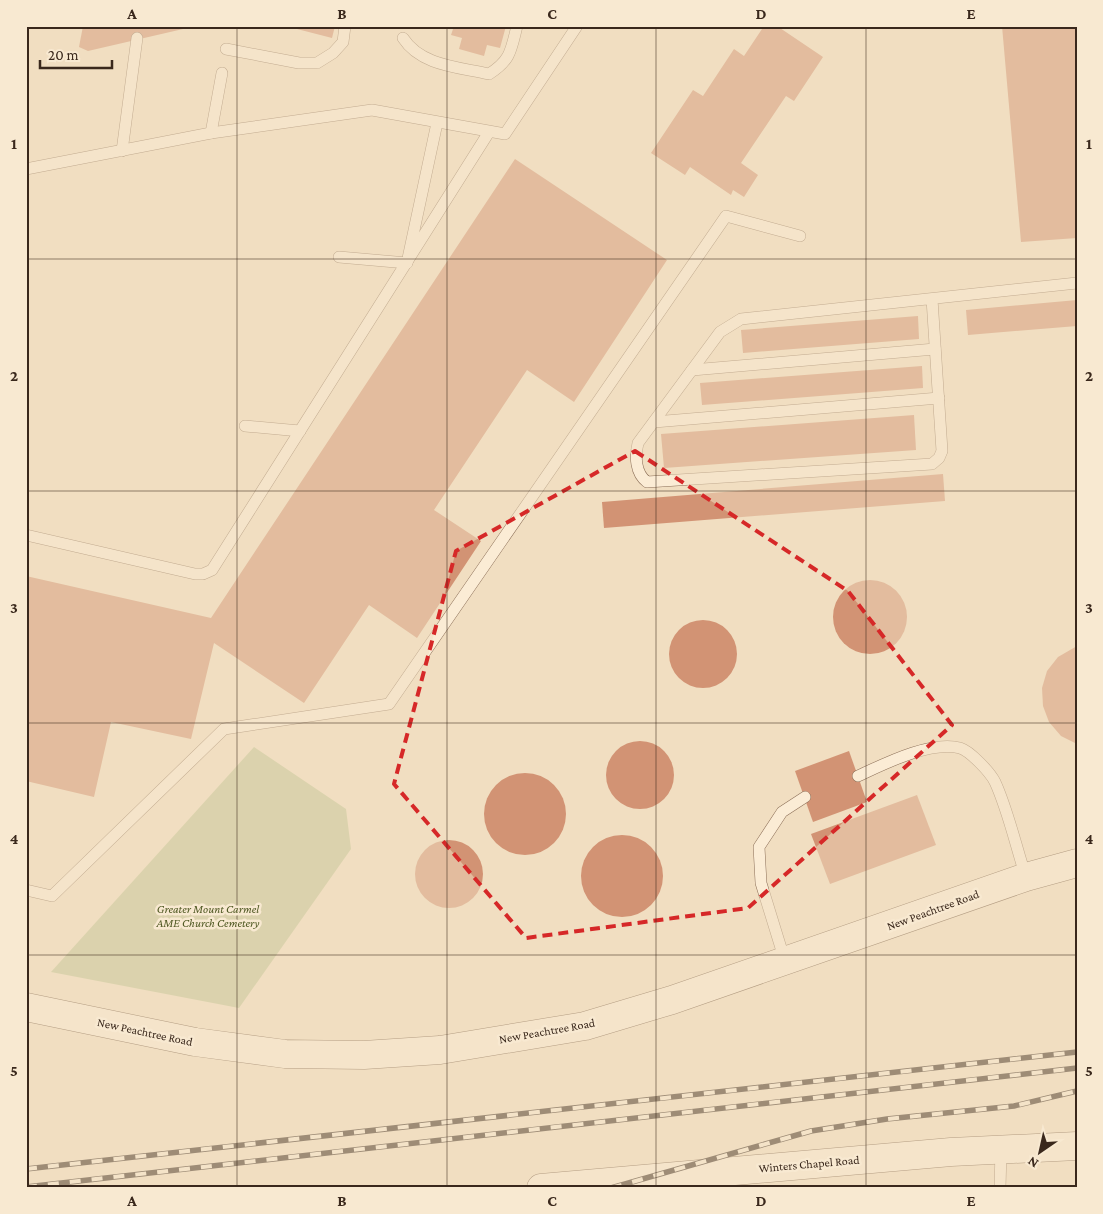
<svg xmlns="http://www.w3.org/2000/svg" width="1103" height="1214" viewBox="0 0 1103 1214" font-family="'Crimson Pro',serif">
  <rect width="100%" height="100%" fill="#f1dec1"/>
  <polygon fill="#c2c494" points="254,747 346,809 351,849 239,1008 51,972"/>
  <g fill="#d29374">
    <polygon points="83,26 183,26 183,29 88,51 79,47"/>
    <polygon points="297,26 335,26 332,38 297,29"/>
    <polygon points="454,26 506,26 500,48 487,45 484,56 459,49 462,38 451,35"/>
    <polygon points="764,26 777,26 823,57 794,101 786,96 741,163 758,175 744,197 733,190 731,195 690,167 685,175 651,153 693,90 703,96 734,49 744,56"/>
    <polygon points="1002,26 1077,26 1077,238 1021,242"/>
    <polygon points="515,159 667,260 574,402 527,370 434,510 481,541 417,638 369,605 304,703 214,643 191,739 111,722 94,797 26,781 26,576 211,618"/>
    <polygon points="1077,300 1077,326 968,335 966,310"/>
    <polygon points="918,316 919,339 743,353 741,330"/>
    <polygon points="922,366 923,388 702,405 700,383"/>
    <polygon points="914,415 916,450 664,468 661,434"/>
    <polygon points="943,474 945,501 604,528 602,502"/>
    <circle cx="870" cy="617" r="37"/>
    <circle cx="703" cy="654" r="34"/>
    <polygon points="1077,646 1077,744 1061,736 1049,722 1043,706 1042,688 1047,671 1058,657"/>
    <circle cx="640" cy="775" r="34"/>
    <polygon points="849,751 867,802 813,822 795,771"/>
    <circle cx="525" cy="814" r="41"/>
    <polygon points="917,795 936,845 830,884 811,834"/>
    <circle cx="622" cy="876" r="41"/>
    <circle cx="449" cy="874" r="34"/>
  </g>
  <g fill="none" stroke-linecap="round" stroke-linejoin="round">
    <g stroke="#8b6e57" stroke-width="12">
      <g id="lane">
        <path d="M 403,38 C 421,66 459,67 489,74 C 511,60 511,50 517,26"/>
        <polyline points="226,49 299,63 317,63 333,53 343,42 345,26"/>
        <polyline points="211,133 222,73"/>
        <polyline points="122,151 137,38"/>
        <polyline points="26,169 211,133 372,110 505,134 577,26"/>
        <polyline points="339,257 407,263 437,123"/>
        <path d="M 932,299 L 942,451 L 939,458 L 932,464 L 647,482 C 635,473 635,456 638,443 L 720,332 L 741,319 L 1077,283"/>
        <polyline points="692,370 935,349"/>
        <polyline points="654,422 939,398"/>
        <polyline points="245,426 300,431"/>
        <polyline points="26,535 195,574 203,574 212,570 489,132"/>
        <path d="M 858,776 C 884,764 931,740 960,748 C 970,751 990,772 995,782 C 1008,810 1016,847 1026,877"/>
        <polyline points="26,890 52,896 224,729 389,704 726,216 800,236"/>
        <polyline points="785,961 761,883 759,847 782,812 805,797"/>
        <polyline points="1000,1188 1001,1150"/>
      </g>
    </g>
    <g stroke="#6d503a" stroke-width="29">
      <g id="secondary">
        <polyline points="26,1007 195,1042 285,1054 364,1055 440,1050 585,1026 672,1000 1026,877 1077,863"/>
        <polyline points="541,1188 951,1152 1077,1146"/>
      </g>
    </g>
    <use href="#lane" stroke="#fbecd5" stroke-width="11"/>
    <use href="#secondary" stroke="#fbecd5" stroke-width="28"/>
    <g stroke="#3a281c" stroke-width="5.5">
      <g id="rail">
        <polyline points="26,1169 1077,1052"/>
        <polyline points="26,1187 1077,1068"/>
        <polyline points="611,1188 811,1131 887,1119 1014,1106 1077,1091"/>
      </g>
    </g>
    <use href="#rail" stroke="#f8e9d1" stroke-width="4" stroke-dasharray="11" stroke-linecap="butt"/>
  </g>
  <path d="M0 0H1103V1214H0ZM 635,451 L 848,591 L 952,725 L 748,908 L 526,938 L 394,784 L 456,551 Z" fill="#f1dec1" fill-opacity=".55" fill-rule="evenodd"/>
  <path fill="none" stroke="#d62828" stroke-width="4" stroke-dasharray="10 6" stroke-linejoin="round" d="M 635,451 L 848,591 L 952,725 L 748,908 L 526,938 L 394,784 L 456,551 Z"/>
  <path fill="none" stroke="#3a281c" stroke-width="1" stroke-opacity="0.55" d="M 237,26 L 237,1188M 447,26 L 447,1188M 656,26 L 656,1188M 866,26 L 866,1188M 26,259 L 1077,259M 26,491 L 1077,491M 26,723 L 1077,723M 26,955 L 1077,955"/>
  <g text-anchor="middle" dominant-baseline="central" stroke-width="5" stroke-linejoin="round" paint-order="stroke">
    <g font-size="12" font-style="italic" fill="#4f5822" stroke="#f8e9d1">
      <text x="208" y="909">Greater Mount Carmel<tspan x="208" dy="14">AME Church Cemetery</tspan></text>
    </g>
    <g font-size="12" fill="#3a281c" stroke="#f8e9d1">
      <text transform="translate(933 910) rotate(-20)">New Peachtree Road</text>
      <text transform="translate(547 1031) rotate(-10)">New Peachtree Road</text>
      <text transform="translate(145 1032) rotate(12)">New Peachtree Road</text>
      <text transform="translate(809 1164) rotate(-5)">Winters Chapel Road</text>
    </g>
  </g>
  <rect width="1103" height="1214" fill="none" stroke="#f8e9d1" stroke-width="55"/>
  <g transform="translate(1040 1152) rotate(214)" stroke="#f8e9d1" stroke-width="4" paint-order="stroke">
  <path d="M0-4L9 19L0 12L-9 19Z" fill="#3a281c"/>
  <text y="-8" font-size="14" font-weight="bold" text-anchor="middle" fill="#3a281c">N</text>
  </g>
  <path d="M40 60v8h72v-8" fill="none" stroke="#3a281c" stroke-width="2.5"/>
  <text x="48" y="60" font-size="15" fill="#3a281c" stroke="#f8e9d1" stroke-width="4" paint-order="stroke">20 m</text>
  <rect x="28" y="28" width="1048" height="1158" fill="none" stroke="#3a281c" stroke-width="2"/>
  <g font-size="16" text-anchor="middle" font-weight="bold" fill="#3a281c">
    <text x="132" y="19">A</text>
    <text x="342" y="19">B</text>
    <text x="552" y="19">C</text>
    <text x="761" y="19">D</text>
    <text x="971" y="19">E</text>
    <text x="14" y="149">1</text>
    <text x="1089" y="149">1</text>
    <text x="14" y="381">2</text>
    <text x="1089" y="381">2</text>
    <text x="14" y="613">3</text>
    <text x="1089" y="613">3</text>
    <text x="14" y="844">4</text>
    <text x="1089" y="844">4</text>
    <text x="14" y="1076">5</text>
    <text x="1089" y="1076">5</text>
    <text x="132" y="1206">A</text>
    <text x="342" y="1206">B</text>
    <text x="552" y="1206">C</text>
    <text x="761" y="1206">D</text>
    <text x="971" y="1206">E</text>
  </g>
</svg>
